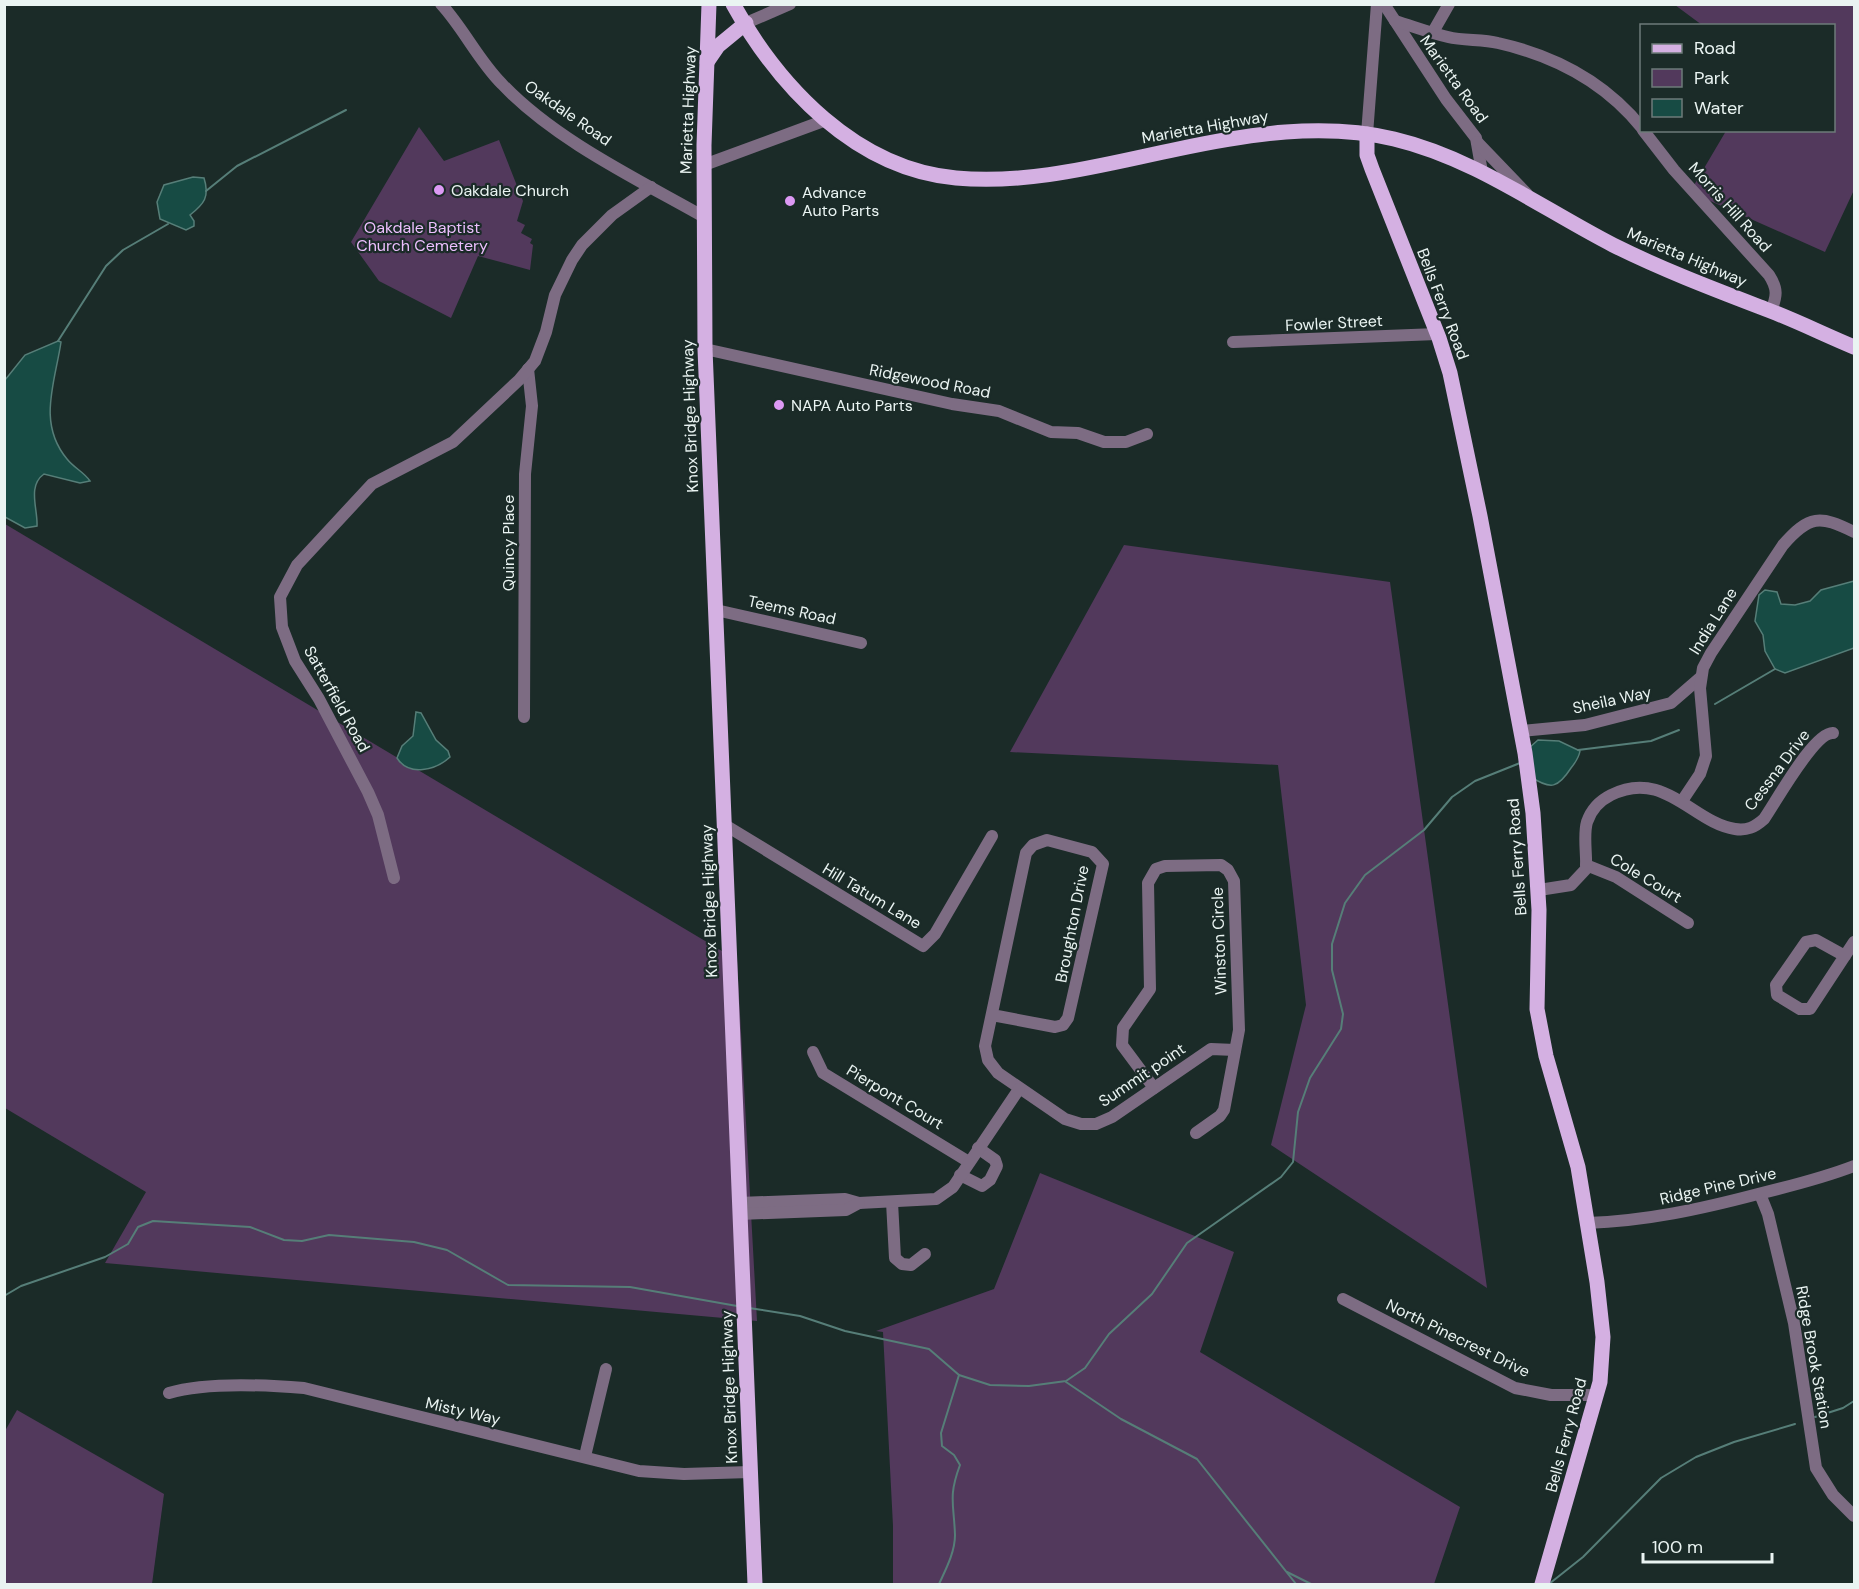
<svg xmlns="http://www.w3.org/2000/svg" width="1859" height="1589" viewBox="0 0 1859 1589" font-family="'DM Sans',sans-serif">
  <rect width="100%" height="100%" fill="#1b2b28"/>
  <g fill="#52395c">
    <polygon points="1675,5 1854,5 1854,190 1825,252 1690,192 1726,131 1834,130 1834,26 1702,25"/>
    <polygon points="419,127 444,161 499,140 523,201 517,221 525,225 521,233 532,239 530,243 533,245 530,270 478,256 451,318 379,281 351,242"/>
    <polygon points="5,524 737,960 757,1321 105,1263 146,1192 5,1108"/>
    <polygon points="1124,545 1390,582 1487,1288 1271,1145 1306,1005 1278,765 1010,752"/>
    <polygon points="1040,1173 1234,1252 1200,1352 1460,1507 1434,1584 893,1584 893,1526 883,1332 876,1331 994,1289"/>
    <polygon points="17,1410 164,1494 152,1584 5,1584 5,1431"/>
  </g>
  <g fill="#174b44" stroke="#567e78" stroke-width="1.5">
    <path d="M 193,177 L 204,178 C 210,197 204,204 190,215 L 194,221 L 194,226 L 186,230 L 160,219 L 157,202 L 164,185 Z"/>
    <path d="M 58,341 L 61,342 C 55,383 37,423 67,459 C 74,468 84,472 90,481 L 80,483 L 44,474 C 27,486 38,509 37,526 L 25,528 L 5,517 L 5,380 L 25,355 Z"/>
    <polygon points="1854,581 1854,648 1785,673 1775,669 1765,651 1763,635 1755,621 1759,595 1765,590 1777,592 1781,604 1795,605 1810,601 1821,590"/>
    <path d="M 416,712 L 421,713 L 436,740 L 448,751 L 450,757 C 436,770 409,777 397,758 L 402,746 L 413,736 Z"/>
    <path d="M 1538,740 L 1559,741 L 1580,751 C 1579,757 1575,763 1571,768 C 1558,788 1551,790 1531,777 L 1529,748 Z"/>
  </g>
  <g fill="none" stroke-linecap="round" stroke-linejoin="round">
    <g stroke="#567e78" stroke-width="2">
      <polyline points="206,191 237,166 346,110"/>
      <polyline points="58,341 106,266 123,250 168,224"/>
      <polyline points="1715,704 1775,669"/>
      <polyline points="1578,750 1651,741 1679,730"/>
      <polyline points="4,1296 21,1286 105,1257 128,1244 138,1227 153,1221 250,1227 284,1240 302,1241 329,1235 414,1242 447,1250 508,1285 630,1287 737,1306"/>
      <polyline points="749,1308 800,1316 845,1331 929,1349 959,1375 990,1385 1029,1386 1066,1381 1085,1368 1109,1334 1152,1294 1187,1243 1281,1177 1293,1162 1298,1112 1310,1078 1341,1029 1343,1014 1332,970 1332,944 1345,903 1365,875 1424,830 1452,797 1475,781 1520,763"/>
      <polyline points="1066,1382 1121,1419 1197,1459 1296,1584"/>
      <polyline points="1815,1417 1843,1408 1854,1401"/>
      <polyline points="1287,1572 1311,1584"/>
      <path d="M 939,1584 C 946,1569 955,1552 955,1535 C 954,1504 948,1497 960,1465 L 954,1455 L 942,1446 L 941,1433 L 959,1375"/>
      <polyline points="1549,1584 1583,1557 1661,1478 1696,1457 1734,1442 1795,1424"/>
    </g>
    <g stroke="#7d6c83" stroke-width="12">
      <path d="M 441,4 C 464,29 478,60 502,84 C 555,140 637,179 704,217"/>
      <polyline points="1384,4 1446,99 1476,138 1482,172"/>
      <path d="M 1395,21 C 1412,26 1430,33 1448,37 C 1464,41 1482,39 1498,43 C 1556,56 1605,82 1642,128"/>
      <polyline points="746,23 790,4"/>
      <polyline points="1433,32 1449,4"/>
      <path d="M 1643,130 L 1674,170 L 1769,275 C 1778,289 1777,296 1771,311"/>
      <polyline points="1367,134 1377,4"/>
      <polyline points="1477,142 1527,194"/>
      <polyline points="704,165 826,120"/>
      <polyline points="1233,342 1437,334"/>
      <polyline points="705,349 952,404 999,411 1051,432 1078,433 1104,442 1126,442 1147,434"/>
      <polyline points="716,610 861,643"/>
      <polyline points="524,717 525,474 532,406 528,369"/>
      <polyline points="1521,731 1585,725 1671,703 1701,677"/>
      <path d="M 1682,801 L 1700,774 L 1706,756 L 1700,688 L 1703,668 L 1711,653 L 1783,545 C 1809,515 1820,515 1854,532"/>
      <polyline points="725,825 923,946 935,934 992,836"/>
      <polyline points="1586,865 1616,877 1688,923"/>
      <polyline points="394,878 378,815 368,792 319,699 295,661 282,627 280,597 297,565 372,484 453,442 519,380 535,361 546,332 555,295 572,260 582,245 612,215 651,187"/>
      <path d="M 1539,890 L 1571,885 L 1586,869 C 1587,855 1583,835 1587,822 C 1591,810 1599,801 1611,795 C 1664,768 1693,823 1735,829 C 1747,831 1755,827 1764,819 C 1776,802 1814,732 1833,733"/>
      <polyline points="1845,956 1816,940 1806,942 1776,985 1777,995 1800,1009 1810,1009 1854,942"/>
      <polyline points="992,1015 1055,1027 1063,1025 1068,1018 1103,864 1092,852 1047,840 1033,845 1026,853 985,1046 988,1060 998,1073 1065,1119 1081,1124 1096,1124 1112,1117 1211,1049 1235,1050"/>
      <polyline points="813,1052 823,1073 969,1162"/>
      <polyline points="1154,1088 1122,1045 1123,1028 1150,989 1148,883 1156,869 1165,866 1221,865 1228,870 1234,881 1239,1030 1224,1110 1220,1116 1196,1133"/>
      <polyline points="960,1175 982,1186 990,1180 997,1166 995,1160 978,1148"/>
      <polyline points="1760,1194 1768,1214 1794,1323 1816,1468 1833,1495 1854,1516"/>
      <polyline points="892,1202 895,1258 902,1264 911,1265 925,1254"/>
      <polyline points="739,1203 845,1199 859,1203 936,1199 953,1187 1019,1089"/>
      <polyline points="739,1214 846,1210 859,1203"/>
      <path d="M 1587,1223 C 1646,1221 1701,1209 1758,1194 C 1791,1186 1823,1178 1854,1166"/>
      <polyline points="1343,1299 1515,1388 1551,1395 1597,1395"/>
      <path d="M 169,1393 C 205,1382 266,1385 304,1388 L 639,1471 L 684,1474 L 750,1472"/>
      <polyline points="585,1456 606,1369"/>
    </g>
    <g stroke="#d4b0e2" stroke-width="15">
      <polyline points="709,4 704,145 705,349 755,1584"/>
      <path d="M 733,4 C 779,87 856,169 956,178 C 1031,185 1105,164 1178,149 C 1248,134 1323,122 1394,139 C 1474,158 1541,208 1613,245 C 1663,270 1716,290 1768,310 C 1797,321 1825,335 1854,347"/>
      <polyline points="707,62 718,46 746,23"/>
      <polyline points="1367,134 1367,155 1372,169 1439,338 1450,373 1480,516 1525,753 1533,813 1539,910 1537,1009 1546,1056 1578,1167 1597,1282 1603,1337 1600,1382 1542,1584"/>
    </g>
  </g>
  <g fill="#dc99f4" stroke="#1b2b28" stroke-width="2">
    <circle cx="439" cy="190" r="6"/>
    <circle cx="790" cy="201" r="6"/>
    <circle cx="779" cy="405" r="6"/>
  </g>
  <g text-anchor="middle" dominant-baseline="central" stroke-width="4.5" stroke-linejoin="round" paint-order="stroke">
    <g font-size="16" fill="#eaf4f2" stroke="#1b2b28">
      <text transform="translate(1454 79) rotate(54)">Marietta Road</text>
      <text transform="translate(688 110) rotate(-88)">Marietta Highway</text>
      <text transform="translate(568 113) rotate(35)">Oakdale Road</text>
      <text transform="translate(1205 127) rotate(-10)">Marietta Highway</text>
      <text transform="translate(1730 207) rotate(48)">Morris Hill Road</text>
      <text transform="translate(1687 257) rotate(23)">Marietta Highway</text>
      <text transform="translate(1443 304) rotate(69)">Bells Ferry Road</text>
      <text transform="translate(1334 323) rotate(-3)">Fowler Street</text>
      <text transform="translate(930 381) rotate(11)">Ridgewood Road</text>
      <text transform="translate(690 416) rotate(-92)">Knox Bridge Highway</text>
      <text transform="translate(508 543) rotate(-90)">Quincy Place</text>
      <text transform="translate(792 610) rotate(12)">Teems Road</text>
      <text transform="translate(1713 621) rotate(-58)">India Lane</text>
      <text transform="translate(337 699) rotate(61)">Satterfield Road</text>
      <text transform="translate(1612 700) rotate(-12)">Sheila Way</text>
      <text transform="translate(1777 770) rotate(-53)">Cessna Drive</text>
      <text transform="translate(1517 857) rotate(-94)">Bells Ferry Road</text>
      <text transform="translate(1646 878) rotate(31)">Cole Court</text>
      <text transform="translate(872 896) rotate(31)">Hill Tatum Lane</text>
      <text transform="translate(709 901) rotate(-92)">Knox Bridge Highway</text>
      <text transform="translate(1072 924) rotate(-79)">Broughton Drive</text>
      <text transform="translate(1219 941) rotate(-92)">Winston Circle</text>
      <text transform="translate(1142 1075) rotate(-34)">Summit point</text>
      <text transform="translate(895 1097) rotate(31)">Pierpont Court</text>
      <text transform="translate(1718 1186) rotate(-13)">Ridge Pine Drive</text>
      <text transform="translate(1458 1338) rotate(26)">North Pinecrest Drive</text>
      <text transform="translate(1814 1357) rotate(80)">Ridge Brook Station</text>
      <text transform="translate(729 1387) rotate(-92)">Knox Bridge Highway</text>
      <text transform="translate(463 1411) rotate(13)">Misty Way</text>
      <text transform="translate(1566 1435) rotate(-75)">Bells Ferry Road</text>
    </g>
    <g font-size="16" fill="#eaf4f2" stroke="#1b2b28" text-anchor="start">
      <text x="451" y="190">Oakdale Church</text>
      <text x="802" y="192">Advance<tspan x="802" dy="18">Auto Parts</tspan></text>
      <text x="791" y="405">NAPA Auto Parts</text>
    </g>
    <g font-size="16" fill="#edbffe" stroke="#1b2b28">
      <text x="422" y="227">Oakdale Baptist<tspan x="422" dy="18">Church Cemetery</tspan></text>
    </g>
  </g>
  <rect width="1859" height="1589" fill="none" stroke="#eaf4f2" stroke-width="12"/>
  <rect x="1640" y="24" width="195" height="108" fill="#1b2b28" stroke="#6e7b79" stroke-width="1.5"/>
  <rect x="1652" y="44" width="30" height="9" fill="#d4b0e2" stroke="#6e7b79" stroke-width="1.5"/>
  <text x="1694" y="54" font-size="18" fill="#eaf4f2">Road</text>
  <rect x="1652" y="69" width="30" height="18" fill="#52395c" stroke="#6e7b79" stroke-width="1.5"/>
  <text x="1694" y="84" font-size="18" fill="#eaf4f2">Park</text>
  <rect x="1652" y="99" width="30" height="18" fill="#174b44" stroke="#6e7b79" stroke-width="1.5"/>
  <text x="1694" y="114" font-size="18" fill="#eaf4f2">Water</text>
  <path d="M1643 1553v9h129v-9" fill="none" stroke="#eaf4f2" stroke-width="3"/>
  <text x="1652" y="1553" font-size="18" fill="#eaf4f2" stroke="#1b2b28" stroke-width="4.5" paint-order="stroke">100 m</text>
</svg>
